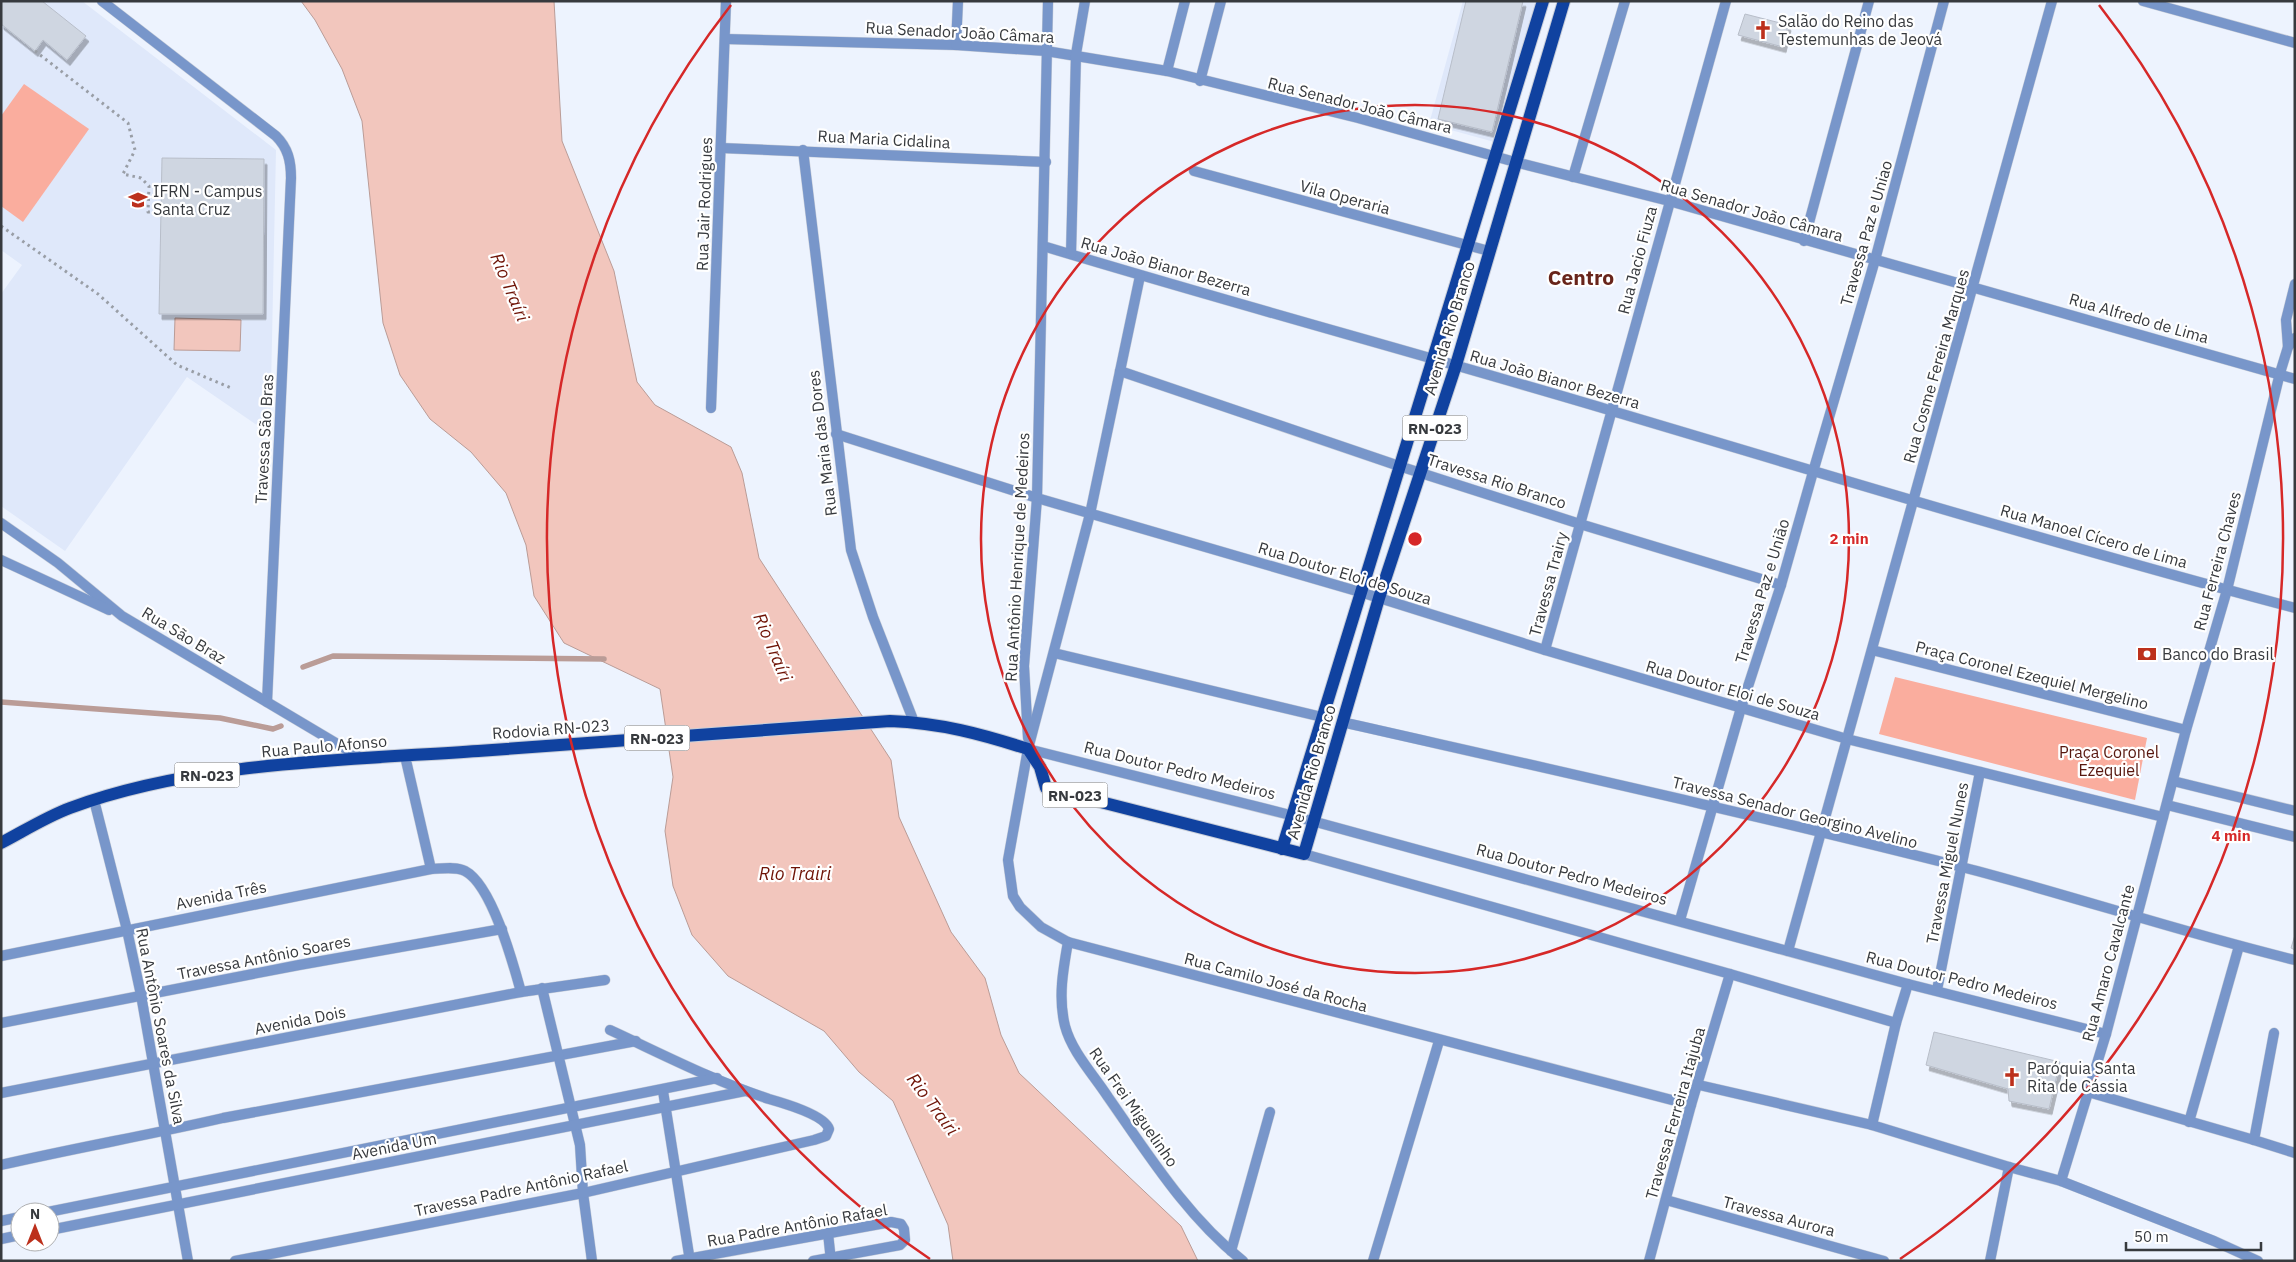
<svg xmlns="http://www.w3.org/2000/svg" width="2296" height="1262" viewBox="0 0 2296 1262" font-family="'IBM Plex Sans',sans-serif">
  <defs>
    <filter id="shadow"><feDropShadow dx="3" dy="5.5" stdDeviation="0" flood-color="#0004"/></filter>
  </defs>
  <rect width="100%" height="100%" fill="#edf3fe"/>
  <g fill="#dfe8fa">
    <polygon points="1,1 82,1 276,150 270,434 187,377 65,551 1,506 1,294 22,265 1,250"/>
    <polygon points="1463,1 1537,1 1498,143 1429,124"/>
  </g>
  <g fill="#faad9e">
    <polygon points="24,84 89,129 23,222 1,206 1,116"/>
    <polygon points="1895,677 2147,738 2135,800 1879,734"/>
  </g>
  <g fill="#f2c6bd" stroke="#ba9c97">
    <polygon points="301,1 554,1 562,141 614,271 637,382 655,405 731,447 742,473 759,558 891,760 899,817 951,932 985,978 1001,1035 1019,1073 1181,1226 1198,1261 953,1261 948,1225 893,1101 859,1072 824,1031 728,976 692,935 673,886 665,831 673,777 660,689 564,643 534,596 526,545 506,493 471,452 430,419 400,375 383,323 362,121 342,69 315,20"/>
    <polygon points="175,318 241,320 240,351 174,350"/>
  </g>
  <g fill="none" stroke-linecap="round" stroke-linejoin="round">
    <g stroke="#ba9c97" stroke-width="5.5">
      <polyline points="303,667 333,656 604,659"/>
      <polyline points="1,702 220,718 273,729 281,726"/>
    </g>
  </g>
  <g fill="#cfd6e1" stroke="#b8bec9" filter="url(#shadow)">
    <polygon points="1,1 42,1 86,36 67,60 43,40 35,51 1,24"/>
    <polygon points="1466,1 1523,1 1492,132 1438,119"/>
    <polygon points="1745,14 1788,25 1783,47 1738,35"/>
    <polygon points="162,158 264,159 263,314 159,314"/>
    <polygon points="2295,935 2295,950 2291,948"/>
    <polygon points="1934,1032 2060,1062 2049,1109 2009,1101 2008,1089 1926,1065"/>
  </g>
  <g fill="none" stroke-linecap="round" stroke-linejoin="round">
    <g stroke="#c9ced8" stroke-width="11">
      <g id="service">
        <polyline points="2143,1 2295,43"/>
        <polyline points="1573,177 1625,1"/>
        <polyline points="1120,371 1399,466"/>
        <polyline points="1813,472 1875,260 1944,1"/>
        <polyline points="1054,653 1322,717"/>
        <path d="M 1342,722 C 1549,769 1757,815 1962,867 C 2074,896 2183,933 2295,960"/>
        <polyline points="1680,920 1741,708"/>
        <polyline points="1,1023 299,965 502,929"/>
        <polyline points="2088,1092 2254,1140"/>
        <polyline points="2189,1122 2239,946"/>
        <path d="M 1,1165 C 75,1148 149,1135 223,1118 L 636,1041"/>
        <polyline points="235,1261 583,1193"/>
      </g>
    </g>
    <g stroke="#c9ced8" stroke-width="11">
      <g id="pedestrian">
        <polyline points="1847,739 2163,817"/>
        <polyline points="1937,990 1980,772"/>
      </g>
    </g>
    <g stroke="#c9ced8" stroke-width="11">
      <g id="minor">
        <path d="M 102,1 L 276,136 C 288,148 291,161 291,178 L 267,702"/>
        <polyline points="725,39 956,45 1046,51 1167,71 1358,118 1515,162 1669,201 2295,379"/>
        <polyline points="956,45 958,1"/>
        <polyline points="1167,71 1185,1"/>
        <polyline points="1200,81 1221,1"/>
        <polyline points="721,148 1046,162"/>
        <polyline points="803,150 851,550 873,617 914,722"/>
        <polyline points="1194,171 1489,251"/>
        <polyline points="1804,241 1869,1"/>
        <path d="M 1043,246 C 1231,303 1421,354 1609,410 C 1837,478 2065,547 2295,608"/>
        <polyline points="1071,254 1076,54 1085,1"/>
        <polyline points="1140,276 1090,514 1028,749 1008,860 1013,896 1020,907 1041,927 1068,942 1691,1105"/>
        <polyline points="2288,347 2286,320 2295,284"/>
        <polyline points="711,408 726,1"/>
        <polyline points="836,434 1037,498 1360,592 1545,650 1847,739"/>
        <polyline points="1399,466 1580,524 1781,585"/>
        <polyline points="1,523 58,563 122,616 361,758"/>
        <polyline points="1,560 109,610"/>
        <polyline points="1545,650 1726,1"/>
        <polyline points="1872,650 2186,730"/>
        <polyline points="1741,708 1781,585 1813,472"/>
        <polyline points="1028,738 1024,666 1037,498 1048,1"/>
        <polyline points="1028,749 1294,816 1908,984 2106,1034"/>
        <polyline points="405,756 431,869"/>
        <polyline points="2173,781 2295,811"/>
        <polyline points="94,800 127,930 141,995 188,1261"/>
        <polyline points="2167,805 2295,837"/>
        <polyline points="1304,854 1730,974 1896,1023"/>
        <path d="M 1068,942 C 1063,970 1058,998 1065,1026 C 1072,1052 1093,1074 1108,1097 C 1148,1154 1187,1217 1243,1261"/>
        <polyline points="1788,951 2052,1"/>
        <path d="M 1,956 L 431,869 C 441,869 455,866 465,871 C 492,885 513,963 521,992"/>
        <polyline points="542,988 580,1145 583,1193 592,1261"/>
        <polyline points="2274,1033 2254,1140 2295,1153"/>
        <polyline points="1699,1085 1872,1125 2009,1167 2061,1181 2214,1241 2258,1261"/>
        <polyline points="663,1091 690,1261"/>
        <polyline points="1,1093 521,992 605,980"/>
        <polyline points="1872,1125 1896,1023 1908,984"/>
        <polyline points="2061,1181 2106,1034 2186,730 2227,590 2280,373 2288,347 2295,338"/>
        <path d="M 583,1193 L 814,1140 L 826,1136 L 829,1129 C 825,1115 783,1103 769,1099 C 714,1081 662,1054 610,1030"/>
        <polyline points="1666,1200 1884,1261"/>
        <polyline points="48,1212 717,1078"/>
        <polyline points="1,1221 20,1217"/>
        <polyline points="50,1230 745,1091"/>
        <polyline points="828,1233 831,1261"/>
        <polyline points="1,1239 20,1235"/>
        <polyline points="1231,1251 1270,1112"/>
        <polyline points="676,1261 891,1222 901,1224 904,1229 905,1240 900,1245 813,1261"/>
        <polyline points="1373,1261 1439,1041"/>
        <polyline points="1649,1261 1691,1105 1730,974"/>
        <polyline points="1990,1261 2009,1167"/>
      </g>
    </g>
    <g stroke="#c9ced8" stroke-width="14">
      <g id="primary">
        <path d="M 1,843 C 24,831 46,817 70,808 C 193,762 347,760 478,751 C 615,741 753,731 890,721 C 941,723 981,734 1028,749 L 1040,767 L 1046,788 L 1304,854 L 1379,598 L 1456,365 L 1564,1"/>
        <polyline points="1282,849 1543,1"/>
      </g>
    </g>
    <g stroke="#999ea6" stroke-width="3" stroke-dasharray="2.5 4" stroke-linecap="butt">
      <polyline points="35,51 128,123 135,150 123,174 141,178 149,186 148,212 158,212"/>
      <polyline points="1,226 98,294 177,365 231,388"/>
    </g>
    <use href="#service" stroke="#7896ca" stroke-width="10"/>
    <use href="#pedestrian" stroke="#7896ca" stroke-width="10"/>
    <use href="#minor" stroke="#7896ca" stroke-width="10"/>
    <use href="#primary" stroke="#1042a0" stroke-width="12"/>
  </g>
  <g fill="none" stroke="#d62828" stroke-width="2.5">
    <circle cx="1415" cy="539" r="434"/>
    <path d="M930 1259A868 868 0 0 1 731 5M2099 5A868 868 0 0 1 1900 1259"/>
  </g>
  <defs>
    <g id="church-bare" transform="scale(1.5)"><path d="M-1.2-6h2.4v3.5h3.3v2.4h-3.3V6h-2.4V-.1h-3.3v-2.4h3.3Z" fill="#bc301c" stroke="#fff" stroke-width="2.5" paint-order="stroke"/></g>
    <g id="university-bare" transform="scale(1.5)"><path d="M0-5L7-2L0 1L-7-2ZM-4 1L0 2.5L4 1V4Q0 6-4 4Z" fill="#bc301c" stroke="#fff" stroke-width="2.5" paint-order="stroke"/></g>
    <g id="bank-bare" transform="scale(1.5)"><path d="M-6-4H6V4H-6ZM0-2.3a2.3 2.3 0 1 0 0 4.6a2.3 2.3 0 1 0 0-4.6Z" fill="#bc301c" stroke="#fff" stroke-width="2.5" paint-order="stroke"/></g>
  </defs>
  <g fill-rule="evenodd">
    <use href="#church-bare" x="1763" y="30"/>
    <use href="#university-bare" x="138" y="200"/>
    <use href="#bank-bare" x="2147" y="654"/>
    <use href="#church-bare" x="2012" y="1077"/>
  </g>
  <g text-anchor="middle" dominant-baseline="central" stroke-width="4.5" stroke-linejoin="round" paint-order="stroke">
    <g fill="#fff" stroke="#737578" stroke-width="1">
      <rect x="1402.5" y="415.5" width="65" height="25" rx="4"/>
      <rect x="624.5" y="725.5" width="65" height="25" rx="4"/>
      <rect x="174.5" y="762.5" width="65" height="25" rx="4"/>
      <rect x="1042.5" y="782.5" width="65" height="25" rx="4"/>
    </g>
    <g font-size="15" font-weight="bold" fill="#373a3e">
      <text x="1435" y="428">RN-023</text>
      <text x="657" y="738">RN-023</text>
      <text x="207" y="775">RN-023</text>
      <text x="1075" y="795">RN-023</text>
    </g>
    <g font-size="16" fill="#373a3e" stroke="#fff" text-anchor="start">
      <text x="1778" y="21">Salão do Reino das<tspan x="1778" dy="18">Testemunhas de Jeová</tspan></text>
      <text x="153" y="191">IFRN - Campus<tspan x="153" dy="18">Santa Cruz</tspan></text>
      <text x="2162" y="654">Banco do Brasil</text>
      <text x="2027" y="1068">Paróquia Santa<tspan x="2027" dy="18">Rita de Cássia</tspan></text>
    </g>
    <g font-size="16" fill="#373a3e" stroke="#fff">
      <text transform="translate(960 32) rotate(3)">Rua Senador João Câmara</text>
      <text transform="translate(1360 105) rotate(14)">Rua Senador João Câmara</text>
      <text transform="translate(884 139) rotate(3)">Rua Maria Cidalina</text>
      <text transform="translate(1345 197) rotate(15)">Vila Operaria</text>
      <text transform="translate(704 204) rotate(-88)">Rua Jair Rodrigues</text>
      <text transform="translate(1752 210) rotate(16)">Rua Senador João Câmara</text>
      <text transform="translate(1866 233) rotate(-74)">Travessa Paz e Uniao</text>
      <text transform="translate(1637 260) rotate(-75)">Rua Jacio Fiuza</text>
      <text transform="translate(1166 266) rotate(16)">Rua João Bianor Bezerra</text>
      <text transform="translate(2139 318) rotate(16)">Rua Alfredo de Lima</text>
      <text transform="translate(1449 328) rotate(-73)">Avenida Rio Branco</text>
      <text transform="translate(1936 366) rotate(-74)">Rua Cosme Fereira Marques</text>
      <text transform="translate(1555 379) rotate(16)">Rua João Bianor Bezerra</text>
      <text transform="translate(264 439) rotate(-87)">Travessa São Bras</text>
      <text transform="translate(822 443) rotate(-97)">Rua Maria das Dores</text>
      <text transform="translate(1497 481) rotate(18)">Travessa Rio Branco</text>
      <text transform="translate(2094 536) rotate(16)">Rua Manoel Cícero de Lima</text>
      <text transform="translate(1017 557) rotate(-87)">Rua Antônio Henrique de Medeiros</text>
      <text transform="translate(2217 561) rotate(-75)">Rua Ferreira Chaves</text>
      <text transform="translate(1345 573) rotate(17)">Rua Doutor Eloi de Souza</text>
      <text transform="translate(1548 584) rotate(-75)">Travessa Trairy</text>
      <text transform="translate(1762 591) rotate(-73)">Travessa Paz e União</text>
      <text transform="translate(184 635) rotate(31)">Rua São Braz</text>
      <text transform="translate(2032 675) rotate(14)">Praça Coronel Ezequiel Mergelino</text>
      <text transform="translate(1733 690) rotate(16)">Rua Doutor Eloi de Souza</text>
      <text transform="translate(551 729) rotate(-4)">Rodovia RN-023</text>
      <text transform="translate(324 746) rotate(-5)">Rua Paulo Afonso</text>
      <text transform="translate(1180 770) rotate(14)">Rua Doutor Pedro Medeiros</text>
      <text transform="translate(1311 772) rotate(-74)">Avenida Rio Branco</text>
      <text transform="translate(1795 812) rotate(14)">Travessa Senador Georgino Avelino</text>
      <text transform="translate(1947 863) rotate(-79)">Travessa Miguel Nunes</text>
      <text transform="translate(1572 874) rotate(15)">Rua Doutor Pedro Medeiros</text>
      <text transform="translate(221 895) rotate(-11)">Avenida Três</text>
      <text transform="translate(264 957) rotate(-11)">Travessa Antônio Soares</text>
      <text transform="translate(2108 963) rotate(-75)">Rua Amaro Cavalcante</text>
      <text transform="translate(1962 980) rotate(14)">Rua Doutor Pedro Medeiros</text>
      <text transform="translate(1276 982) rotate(15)">Rua Camilo José da Rocha</text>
      <text transform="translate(300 1020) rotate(-11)">Avenida Dois</text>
      <text transform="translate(161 1026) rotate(79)">Rua Antônio Soares da Silva</text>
      <text transform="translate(1134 1107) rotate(55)">Rua Frei Miguelinho</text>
      <text transform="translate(1675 1113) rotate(-74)">Travessa Ferreira Itajuba</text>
      <text transform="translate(394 1146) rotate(-11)">Avenida Um</text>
      <text transform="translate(521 1188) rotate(-12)">Travessa Padre Antônio Rafael</text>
      <text transform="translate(1779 1216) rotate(15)">Travessa Aurora</text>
      <text transform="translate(797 1225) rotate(-10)">Rua Padre Antônio Rafael</text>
    </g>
    <g font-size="16" fill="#57170e" stroke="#fff">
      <text x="2109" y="752">Praça Coronel<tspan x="2109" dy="18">Ezequiel</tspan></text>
    </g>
    <g font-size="18" font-style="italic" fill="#6e1205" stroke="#fff">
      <text transform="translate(510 287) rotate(67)">Rio Traíri</text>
      <text transform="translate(773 647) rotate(67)">Rio Traíri</text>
      <text x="795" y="873">Rio Trairi</text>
      <text transform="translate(933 1104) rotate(53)">Rio Traíri</text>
    </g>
    <g font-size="21" font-weight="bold" fill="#68241a" stroke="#fff">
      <text x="1581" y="277">Centro</text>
    </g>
  </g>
  <circle cx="1415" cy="539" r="8" fill="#d62828" stroke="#fff" stroke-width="2.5"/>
  <g font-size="15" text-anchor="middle" font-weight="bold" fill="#d62828" stroke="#fff" stroke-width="4.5" stroke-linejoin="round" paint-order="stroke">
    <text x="1849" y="544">2 min</text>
    <text x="2231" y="841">4 min</text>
  </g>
  <rect width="2296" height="1262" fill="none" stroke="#373a3e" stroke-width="5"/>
  <g transform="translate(35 1227)"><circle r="24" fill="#ffffff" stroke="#afb0b2"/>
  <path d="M0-4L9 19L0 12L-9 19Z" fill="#bc301c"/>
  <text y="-8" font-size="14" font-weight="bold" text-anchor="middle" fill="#373a3e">N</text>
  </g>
  <path d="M2126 1242v8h135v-8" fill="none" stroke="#373a3e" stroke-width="2.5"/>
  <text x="2134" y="1242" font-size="15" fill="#373a3e" stroke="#ffffff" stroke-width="4" paint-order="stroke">50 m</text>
</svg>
